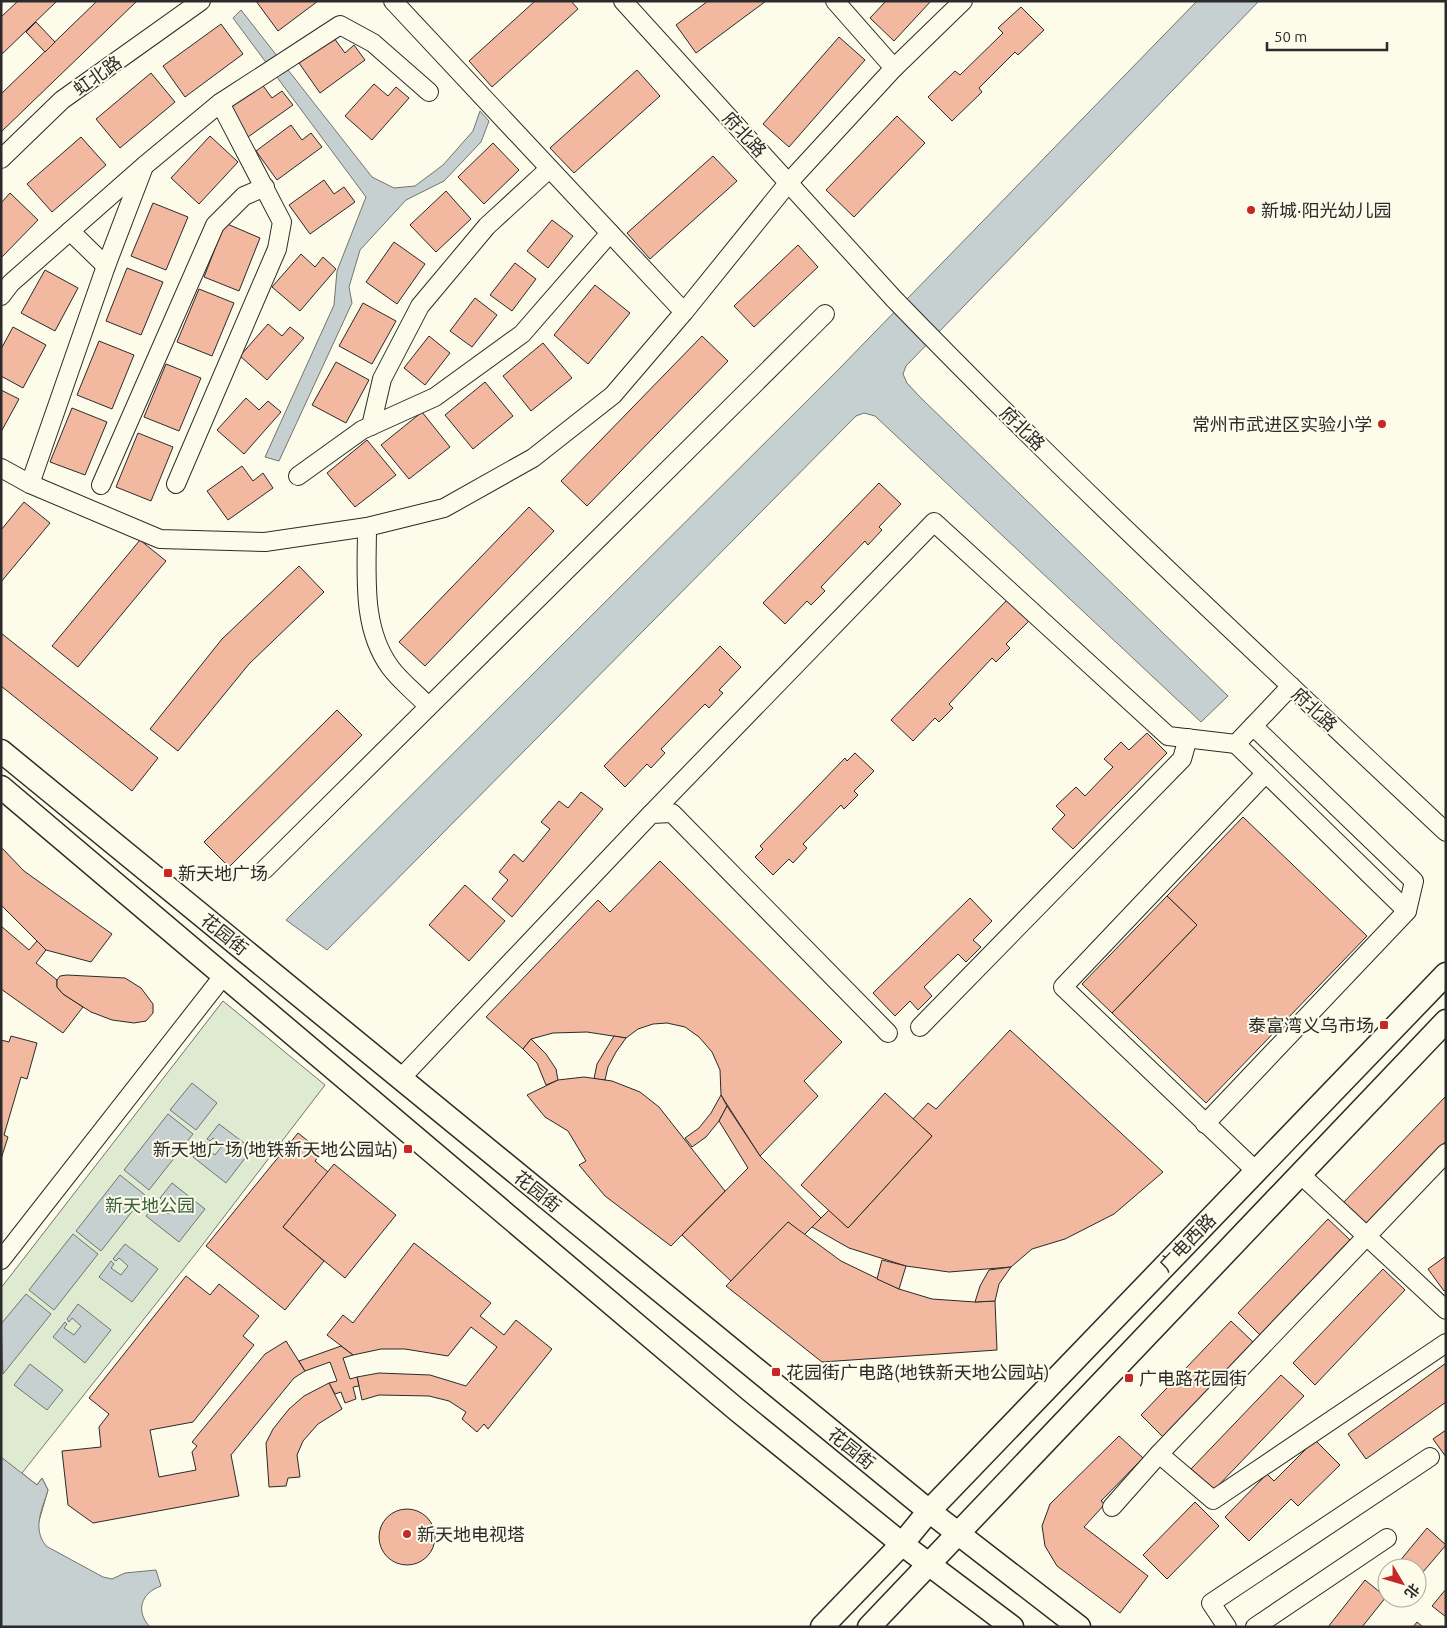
<svg xmlns="http://www.w3.org/2000/svg" width="1447" height="1628" viewBox="0 0 1447 1628" font-family="Ubuntu,'Noto Sans SC',sans-serif">
  <rect width="100%" height="100%" fill="#fdfbea"/>
  <polygon fill="#deebd1" stroke="#74746e" points="223,1001 325,1085 197,1252 22,1473 37,1485 42,1478 48,1490 37,1528 61,1627 1,1627 1,1288"/>
  <g fill="#c7d0d0" stroke="#74746e">
    <polygon points="1197,1 1259,1 906,366 903,374 907,383 920,397 1228,696 1201,722 875,416 864,413 856,416 327,950 286,920 835,373"/>
    <polygon points="241,10 372,177 394,188 415,186 443,165 473,131 480,111 489,121 481,142 444,181 406,200 360,250 349,287 352,303 279,461 265,457 334,305 337,271 366,197 233,18"/>
    <polygon points="192,1083 217,1103 196,1130 170,1110"/>
    <polygon points="168,1114 193,1134 149,1190 124,1170"/>
    <polygon points="219,1124 252,1149 226,1183 193,1157 205,1142 208,1144 205,1148 215,1155 222,1146 213,1138 210,1141 207,1139"/>
    <polygon points="120,1175 145,1195 101,1251 76,1231"/>
    <polygon points="172,1183 205,1209 179,1242 146,1216 158,1201 161,1203 158,1207 168,1214 175,1205 166,1197 163,1201 160,1198"/>
    <polygon points="73,1234 98,1254 54,1310 29,1290"/>
    <polygon points="125,1244 158,1269 132,1302 99,1277 111,1261 114,1264 111,1268 121,1275 128,1266 119,1258 116,1261 113,1259"/>
    <polygon points="26,1294 51,1314 3,1374 1,1324"/>
    <polygon points="78,1304 111,1330 85,1363 53,1337 65,1322 67,1324 64,1328 74,1335 81,1326 72,1318 69,1322 67,1319"/>
    <polygon points="30,1364 63,1390 47,1410 14,1385"/>
    <path d="M 1,1457 L 37,1485 L 42,1478 L 48,1490 C 42,1510 32,1528 46,1546 L 103,1577 L 112,1579 L 125,1573 L 156,1570 L 161,1586 C 141,1593 135,1611 150,1627 L 1,1627 Z"/>
  </g>
  <g fill="#f2b8a0" stroke="#2b2b2b">
    <polygon points="18,1 57,1 1,55 1,17"/>
    <polygon points="97,1 137,1 1,132 1,94"/>
    <polygon points="256,1 318,1 278,31"/>
    <polygon points="535,1 571,1 578,9 492,87 469,61"/>
    <polygon points="708,1 766,1 696,53 676,25"/>
    <polygon points="886,1 931,1 894,41 870,18"/>
    <polygon points="1021,7 1044,30 1018,55 1015,52 979,88 982,92 952,121 928,97 955,71 960,75 1003,33 998,28"/>
    <polygon points="36,22 55,42 45,52 26,32"/>
    <polygon points="221,24 243,54 185,97 163,66"/>
    <polygon points="839,37 865,60 789,147 763,124"/>
    <polygon points="334,38 345,53 354,45 365,60 320,93 299,63"/>
    <polygon points="637,70 660,96 574,173 550,148"/>
    <polygon points="151,73 175,102 120,148 96,119"/>
    <polygon points="261,83 272,98 282,91 293,105 248,137 226,108"/>
    <polygon points="374,84 388,96 396,87 409,98 372,140 345,116"/>
    <polygon points="897,116 925,143 854,217 826,190"/>
    <polygon points="291,125 302,140 311,133 322,147 277,180 256,151"/>
    <polygon points="210,136 238,162 199,204 171,178"/>
    <polygon points="81,137 106,165 52,212 27,184"/>
    <polygon points="493,143 519,170 484,204 458,177"/>
    <polygon points="713,156 737,181 650,259 627,233"/>
    <polygon points="324,180 334,194 344,187 355,202 310,234 289,205"/>
    <polygon points="446,191 471,219 436,252 410,225"/>
    <polygon points="10,193 38,220 1,258 1,203"/>
    <polygon points="153,203 188,217 166,270 131,256"/>
    <polygon points="552,220 573,236 548,268 527,251"/>
    <polygon points="225,223 260,238 239,291 204,277"/>
    <polygon points="394,242 425,264 397,304 366,282"/>
    <polygon points="798,245 818,267 754,327 734,306"/>
    <polygon points="301,254 315,267 323,257 336,269 300,311 272,287"/>
    <polygon points="515,263 536,279 512,311 490,295"/>
    <polygon points="127,268 163,282 141,335 106,321"/>
    <polygon points="45,270 78,288 55,331 21,313"/>
    <polygon points="595,285 630,313 588,364 554,335"/>
    <polygon points="199,289 234,303 212,356 177,342"/>
    <polygon points="475,298 497,315 472,347 450,331"/>
    <polygon points="363,303 396,321 372,364 339,346"/>
    <polygon points="268,324 282,336 290,327 304,338 267,380 240,356"/>
    <polygon points="13,327 46,345 23,388 1,376 1,349"/>
    <polygon points="429,336 450,353 425,385 404,368"/>
    <polygon points="702,336 728,361 587,506 561,481"/>
    <polygon points="99,341 134,355 112,409 77,395"/>
    <polygon points="543,343 572,378 531,411 503,376"/>
    <polygon points="336,362 369,380 346,423 312,405"/>
    <polygon points="166,364 201,378 179,431 144,417"/>
    <polygon points="485,382 513,416 473,449 445,415"/>
    <polygon points="1,390 19,399 1,432"/>
    <polygon points="246,398 259,410 268,401 281,412 244,454 217,430"/>
    <polygon points="72,408 107,422 85,475 50,462"/>
    <polygon points="422,412 450,447 409,479 381,445"/>
    <polygon points="138,433 173,447 151,501 116,487"/>
    <polygon points="367,440 396,475 355,507 327,473"/>
    <polygon points="242,466 253,481 263,473 273,488 228,520 207,491"/>
    <polygon points="879,483 901,504 879,527 882,530 868,545 865,541 821,587 825,591 811,605 807,601 785,624 763,603"/>
    <polygon points="24,502 50,523 1,582 1,530"/>
    <polygon points="529,507 554,531 425,666 399,642"/>
    <polygon points="140,540 166,561 78,667 52,646"/>
    <polygon points="299,566 324,592 249,664 178,751 150,729 222,639"/>
    <polygon points="1007,600 1029,621 1006,644 1010,648 996,662 992,658 949,704 953,708 939,722 935,718 913,741 891,720"/>
    <polygon points="1,633 158,758 132,791 1,686"/>
    <polygon points="720,646 741,667 719,690 723,693 709,708 705,704 661,749 665,753 651,768 647,764 625,787 604,766"/>
    <polygon points="337,710 362,735 229,867 204,842"/>
    <polygon points="1147,733 1167,753 1073,849 1052,829 1065,815 1056,806 1076,787 1085,796 1113,767 1104,759 1121,742 1129,750"/>
    <polygon points="855,753 874,771 854,791 858,795 844,809 841,805 803,844 807,848 793,863 789,859 773,875 755,857 763,849 760,846 845,758 847,761"/>
    <polygon points="581,792 603,809 512,917 492,899 508,880 499,872 514,854 523,862 550,829 541,822 559,801 568,808"/>
    <polygon points="1243,817 1367,936 1206,1103 1112,1013 1197,925 1167,896"/>
    <polygon points="1,847 24,871 112,934 91,962 46,950 1,905"/>
    <polygon points="660,861 842,1042 804,1081 818,1096 760,1156 721,1095 720,1070 712,1052 699,1037 685,1027 667,1023 653,1024 638,1029 626,1038 587,1032 553,1033 531,1039 523,1049 486,1017 598,900 610,912"/>
    <polygon points="465,885 505,921 469,961 429,925"/>
    <polygon points="1167,896 1197,925 1112,1013 1082,984"/>
    <polygon points="970,898 992,921 973,940 981,947 966,962 958,954 924,987 932,996 918,1010 910,1001 895,1016 873,993"/>
    <polygon points="1,926 29,950 37,941 46,950 36,963 57,980 57,987 63,994 83,1007 63,1033 1,989"/>
    <polygon points="67,975 125,978 141,988 153,1004 153,1013 146,1021 134,1023 112,1020 91,1012 63,994 57,987 57,980 60,976"/>
    <polygon points="1010,1030 1163,1172 1114,1214 1065,1239 1032,1249 1011,1267 949,1272 906,1266 849,1248 812,1227 829,1210 848,1228 932,1136 913,1119 928,1103 936,1109"/>
    <polygon points="11,1036 37,1043 27,1079 21,1077 4,1135 8,1137 1,1159 1,1040 9,1042"/>
    <polygon points="614,1036 626,1038 616,1052 608,1067 605,1080 594,1079 597,1064"/>
    <polygon points="531,1039 546,1054 556,1069 558,1080 546,1085 537,1063 523,1049"/>
    <polygon points="584,1077 612,1081 640,1092 659,1107 725,1191 671,1246 605,1196 579,1165 586,1161 568,1131 545,1117 527,1095 558,1080"/>
    <polygon points="885,1093 932,1136 848,1228 801,1185"/>
    <polygon points="721,1095 727,1106 719,1121 706,1137 692,1147 685,1138 699,1128 711,1113"/>
    <polygon points="1446,1096 1446,1141 1364,1226 1342,1204"/>
    <polygon points="727,1106 760,1156 821,1218 804,1235 788,1222 731,1281 682,1235 748,1168 719,1121"/>
    <polygon points="298,1133 322,1152 315,1161 328,1172 283,1227 324,1261 285,1310 206,1246"/>
    <polygon points="334,1164 396,1215 345,1278 283,1227"/>
    <polygon points="1328,1219 1350,1240 1260,1335 1238,1313"/>
    <polygon points="788,1222 841,1261 899,1289 932,1299 975,1302 995,1301 997,1350 822,1362 726,1286"/>
    <polygon points="414,1243 491,1303 480,1316 504,1335 516,1320 552,1349 488,1429 484,1424 477,1432 462,1419 466,1412 449,1401 429,1396 379,1395 362,1400 357,1377 379,1373 430,1375 466,1386 497,1347 471,1327 448,1356 405,1349 381,1349 353,1355 327,1335 343,1315 353,1323"/>
    <polygon points="1446,1256 1446,1289 1444,1291 1428,1269"/>
    <polygon points="882,1260 906,1266 899,1289 877,1279"/>
    <polygon points="1011,1267 999,1284 995,1301 975,1302 980,1286 989,1270"/>
    <polygon points="1383,1269 1405,1290 1315,1385 1293,1363"/>
    <polygon points="186,1276 210,1295 219,1284 259,1316 243,1336 254,1345 193,1422 150,1430 159,1477 196,1470 192,1452 197,1446 192,1442 265,1354 286,1341 305,1371 294,1378 231,1455 239,1496 93,1523 68,1505 62,1451 101,1447 99,1427 109,1414 89,1398"/>
    <polygon points="1231,1321 1253,1342 1163,1437 1141,1415"/>
    <polygon points="341,1346 353,1355 343,1358 350,1379 357,1377 359,1386 353,1387 356,1399 345,1403 341,1392 335,1394 329,1383 337,1381 330,1362 305,1371 299,1361"/>
    <polygon points="1446,1363 1446,1402 1366,1459 1348,1434"/>
    <polygon points="1281,1375 1304,1396 1214,1490 1191,1469"/>
    <polygon points="329,1383 342,1409 318,1424 303,1441 297,1455 300,1477 288,1478 286,1486 269,1487 266,1443 273,1429 289,1409 304,1396"/>
    <polygon points="1446,1430 1446,1457 1433,1439"/>
    <polygon points="1119,1436 1143,1458 1101,1501 1105,1504 1084,1527 1148,1576 1120,1613 1057,1566 1045,1546 1042,1526 1050,1504"/>
    <polygon points="1315,1440 1340,1465 1298,1506 1291,1499 1249,1541 1225,1517 1267,1474 1274,1481"/>
    <polygon points="1195,1502 1219,1526 1167,1579 1143,1555"/>
    <circle cx="407" cy="1537" r="28"/>
    <polygon points="1427,1528 1446,1545 1417,1579 1417,1568 1394,1568"/>
    <polygon points="1365,1580 1386,1597 1362,1627 1328,1627"/>
    <polygon points="1446,1589 1446,1617 1432,1606"/>
    <polygon points="1417,1622 1423,1627 1413,1627"/>
  </g>
  <g fill="none" stroke-linecap="round" stroke-linejoin="round">
    <g stroke="#2b2b2b" stroke-width="20">
      <g id="minor">
        <polyline points="393,1 684,312"/>
        <path d="M 623,1 L 894,299 C 1072,483 1260,657 1446,832"/>
        <polyline points="835,1 894,68"/>
        <polyline points="1,159 62,100 201,1"/>
        <polyline points="70,231 106,266"/>
        <polyline points="1,296 11,283 144,166 220,103 340,25 373,43 429,92"/>
        <polyline points="371,426 382,379 420,306 487,226 549,169"/>
        <polyline points="1,468 30,484 160,539 265,542 367,527 444,508 533,458 613,395 684,312 789,182 894,68 963,1"/>
        <polyline points="298,476 362,430 435,397 522,334 610,233"/>
        <polyline points="30,484 106,266 143,169"/>
        <polyline points="176,484 277,249 282,222 220,103"/>
        <polyline points="101,485 215,225 244,196 265,187"/>
        <path d="M 367,527 C 367,574 361,627 390,667 C 400,681 416,693 428,706"/>
        <polyline points="1291,686 1236,744 1407,911"/>
        <polyline points="651,814 934,522 1168,736 1236,744"/>
        <polyline points="264,870 825,314"/>
        <polyline points="920,1027 1182,759 1188,738"/>
        <polyline points="401,1078 651,814 672,813 888,1033"/>
        <polyline points="1205,1124 1407,911 1414,881 1253,726"/>
        <polyline points="1256,1171 1063,987 1266,773"/>
        <polyline points="1300,1174 1446,1310"/>
        <polyline points="1,1260 224,975"/>
        <polyline points="1159,1454 1213,1500 1446,1343"/>
        <polyline points="1112,1507 1159,1454 1446,1153"/>
        <polyline points="1227,1627 1211,1603 1430,1457"/>
        <polyline points="1255,1627 1387,1538"/>
      </g>
    </g>
    <g stroke="#2b2b2b" stroke-width="25">
      <g id="major">
        <polyline points="1,751 929,1511 1079,1627"/>
        <polyline points="1,787 736,1409 902,1544 1012,1627"/>
        <polyline points="822,1627 902,1544 929,1511 1446,974"/>
        <polyline points="869,1627 1446,1021"/>
      </g>
    </g>
    <use href="#minor" stroke="#fdfbea" stroke-width="18"/>
    <use href="#major" stroke="#fdfbea" stroke-width="22"/>
  </g>
  <g fill="#c62828" stroke="#fdfbea" stroke-width="2">
    <circle cx="1251" cy="210" r="5"/>
    <circle cx="1382" cy="424" r="5"/>
    <rect x="163" y="868" width="10" height="10" rx="2.5"/>
    <rect x="1379" y="1020" width="10" height="10" rx="2.5"/>
    <rect x="403" y="1144" width="10" height="10" rx="2.5"/>
    <rect x="771" y="1367" width="10" height="10" rx="2.5"/>
    <rect x="1124" y="1373" width="10" height="10" rx="2.5"/>
    <circle cx="407" cy="1534" r="5"/>
  </g>
  <g text-anchor="middle" dominant-baseline="central" stroke-width="4" stroke-linejoin="round" paint-order="stroke">
    <g font-size="18" fill="#2b2b2b" stroke="#fdfbea">
      <text transform="translate(97 75) rotate(-35)">虹北路</text>
      <text transform="translate(745 134) rotate(47)">府北路</text>
      <text transform="translate(1023 428) rotate(44)">府北路</text>
      <text transform="translate(1315 709) rotate(43)">府北路</text>
      <text transform="translate(225 934) rotate(39)">花园街</text>
      <text transform="translate(538 1191) rotate(39)">花园街</text>
      <text transform="translate(1187 1242) rotate(-46)">广电西路</text>
      <text transform="translate(852 1448) rotate(39)">花园街</text>
    </g>
    <g font-size="18" fill="#2b2b2b" stroke="#fdfbea" text-anchor="start">
      <text x="1261" y="210">新城·阳光幼儿园</text>
      <text x="1372" y="424" text-anchor="end">常州市武进区实验小学</text>
      <text x="178" y="873">新天地广场</text>
      <text x="1374" y="1025" text-anchor="end">泰富湾义乌市场</text>
      <text x="398" y="1149" text-anchor="end">新天地广场(地铁新天地公园站)</text>
      <text x="786" y="1372">花园街广电路(地铁新天地公园站)</text>
      <text x="1139" y="1378">广电路花园街</text>
      <text x="417" y="1534">新天地电视塔</text>
    </g>
    <g font-size="18" fill="#34623c" stroke="#fdfbea">
      <text x="150" y="1205">新天地公园</text>
    </g>
  </g>
  <rect width="1447" height="1628" fill="none" stroke="#2b2b2b" stroke-width="5"/>
  <g transform="translate(1402 1583) rotate(128)"><circle r="24" fill="#fdfbea" stroke="#a9a89e"/>
  <path d="M0-4L9 19L0 12L-9 19Z" fill="#c62828"/>
  <text y="-8" font-size="14" font-weight="bold" text-anchor="middle" fill="#2b2b2b">北</text>
  </g>
  <path d="M1267 42v8h120v-8" fill="none" stroke="#2b2b2b" stroke-width="2.5"/>
  <text x="1274" y="42" font-size="15" fill="#2b2b2b" stroke="#fdfbea" stroke-width="4" paint-order="stroke">50 m</text>
</svg>
